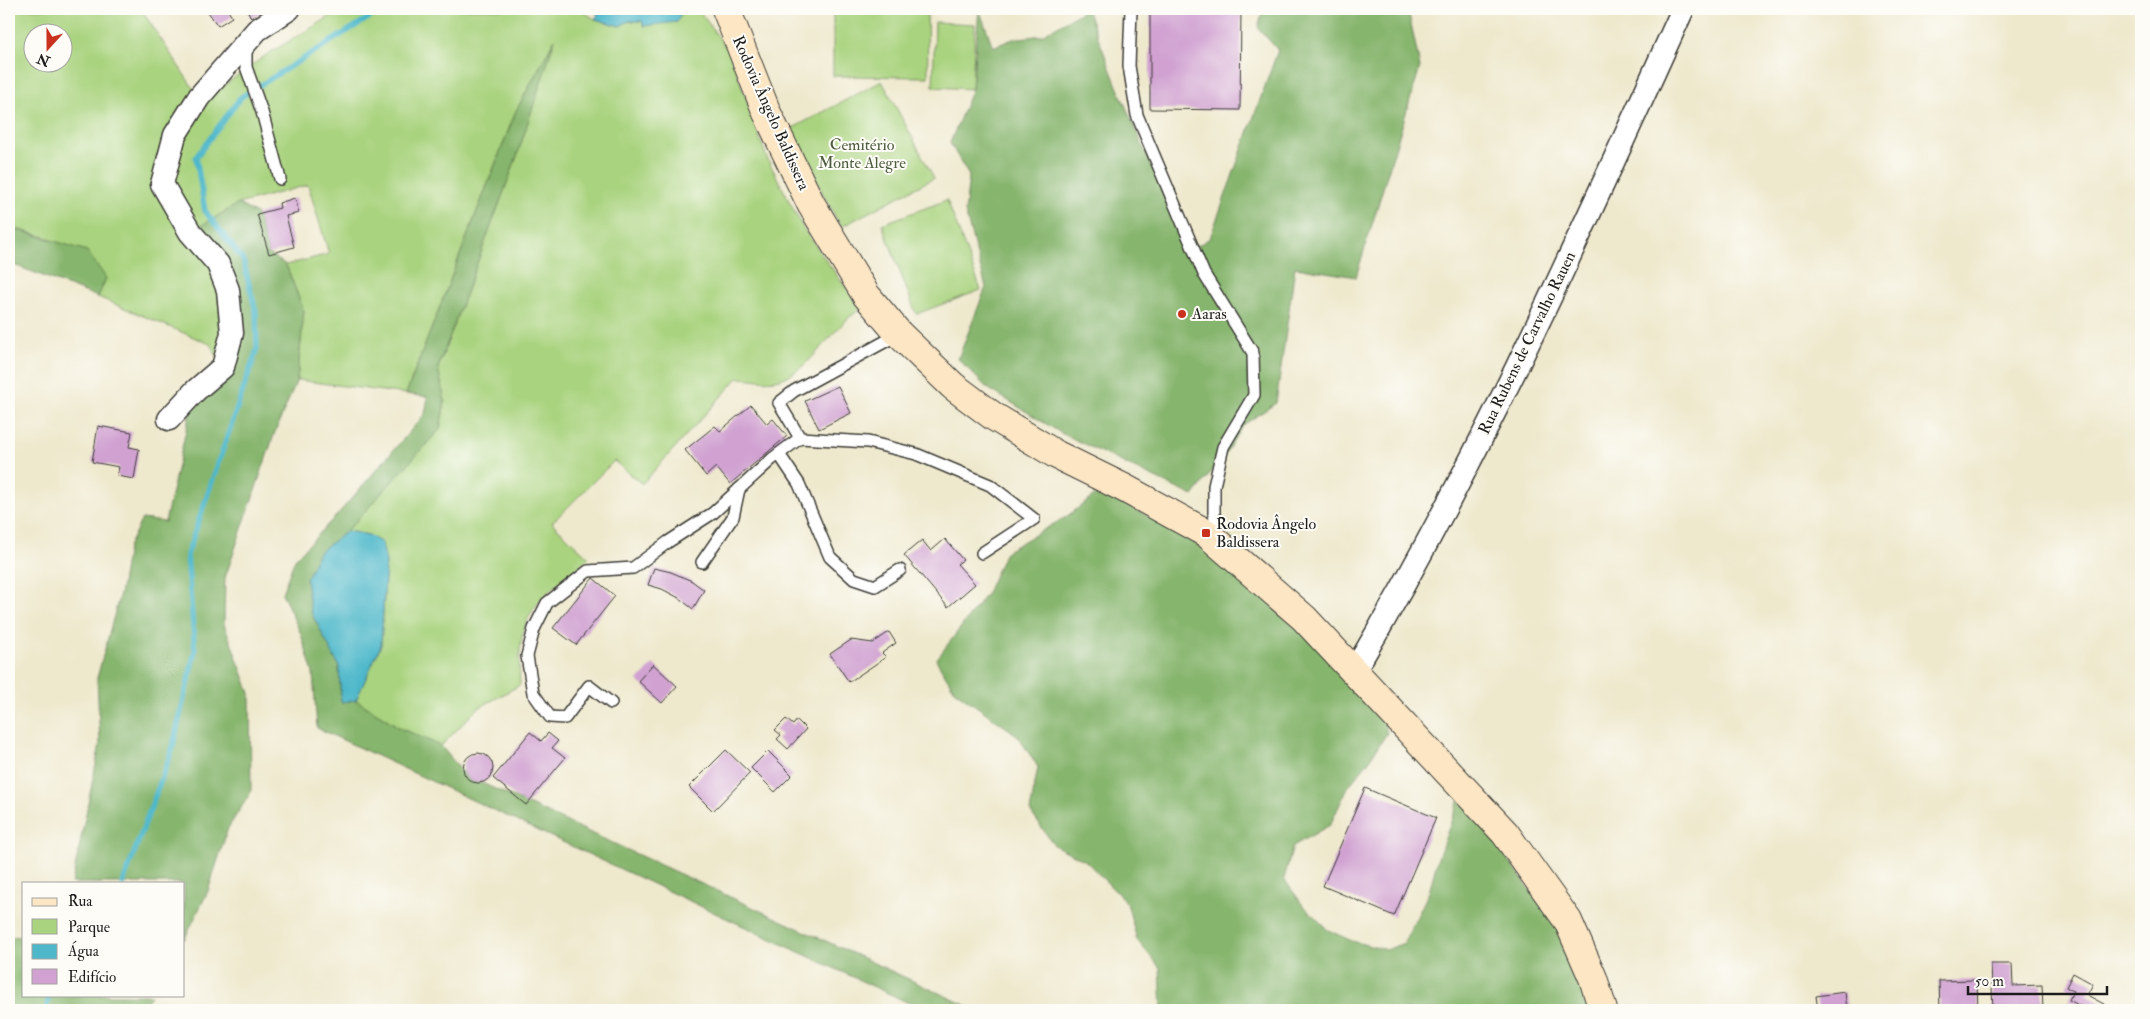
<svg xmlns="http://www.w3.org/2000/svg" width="2150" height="1019" viewBox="0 0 2150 1019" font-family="'IM FELL Double Pica',serif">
  <rect width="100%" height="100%" fill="#fdfcf7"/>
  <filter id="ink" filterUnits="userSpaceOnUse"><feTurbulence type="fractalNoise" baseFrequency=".02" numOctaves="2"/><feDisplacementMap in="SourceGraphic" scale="10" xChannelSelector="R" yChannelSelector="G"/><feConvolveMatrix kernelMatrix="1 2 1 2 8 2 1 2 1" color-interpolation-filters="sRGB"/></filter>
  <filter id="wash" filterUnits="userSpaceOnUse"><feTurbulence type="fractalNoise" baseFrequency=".0096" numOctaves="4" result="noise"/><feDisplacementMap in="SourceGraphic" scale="20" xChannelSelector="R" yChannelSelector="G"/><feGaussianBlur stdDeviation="1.12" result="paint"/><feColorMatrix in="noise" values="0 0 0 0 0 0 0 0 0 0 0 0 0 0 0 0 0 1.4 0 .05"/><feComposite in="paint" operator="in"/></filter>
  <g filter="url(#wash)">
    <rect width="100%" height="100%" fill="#eee8cc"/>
    <g fill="#a9d37e" stroke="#62784d" fill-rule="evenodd">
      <path d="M 9,9 L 141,9 L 199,97 L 209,96 L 269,53 L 323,21 L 340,9 L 579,9 L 595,19 L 620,26 L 629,21 L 677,22 L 683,9 L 698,9 L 730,53 L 766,156 L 803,228 L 861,309 C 832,326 813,369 780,379 C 769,383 750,378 738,378 L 642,484 L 614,461 L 552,523 L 589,558 C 535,602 516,611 520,685 L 477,709 L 441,746 L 402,729 L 356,700 L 381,645 L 386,562 L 369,535 L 347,531 L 440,429 L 445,401 L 438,368 L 517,156 L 553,42 L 516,111 L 406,394 L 297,380 L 304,311 L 286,265 L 329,254 L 308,185 L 238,204 L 191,232 L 218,264 L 223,367 L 210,344 L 98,297 L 106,278 L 49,238 L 9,227 ZM 32,32 L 62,32 L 62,62 L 32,62 Z"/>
      <polygon points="833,9 927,9 928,77 833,76"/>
      <polygon points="935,22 975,24 972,89 933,87"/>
      <polygon points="882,81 934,178 841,227 789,130"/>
      <polygon points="947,200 981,290 916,314 882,224"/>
    </g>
    <g fill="#86b56d" stroke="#516844">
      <polygon points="979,9 993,47 1013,39 1042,35 1087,9 1117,86 1188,252 1210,238 1278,50 1258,28 1263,9 1408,9 1420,67 1356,277 1295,267 1276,403 1243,425 1226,453 1193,496 1061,433 986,387 958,359 986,287 965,212 969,176 950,143 972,89"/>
      <polygon points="555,39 517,156 438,368 445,401 440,429 347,531 319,552 311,612 339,666 341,702 356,700 402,729 441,746 470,781 482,783 976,1010 924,1010 317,728 313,673 301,634 282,593 295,559 337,515 425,414 428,397 406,394 516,111"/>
      <polygon points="238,204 257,214 269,254 286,265 304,311 297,380 275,432 225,578 224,624 250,693 251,792 228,828 208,891 184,940 184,883 72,883 100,744 97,678 121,590 128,547 142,519 165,522 195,391 223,367 228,290 190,232"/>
      <polygon points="9,227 87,251 106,278 98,297 9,263"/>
      <polygon points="1101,491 1200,544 1311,638 1383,719 1387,733 1368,762 1348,787 1330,825 1293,846 1284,879 1302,904 1328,930 1352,941 1386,950 1404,943 1429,892 1438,858 1459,800 1473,812 1557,926 1581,982 1589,1010 1162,1010 1160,968 1137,940 1127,903 1086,861 1054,845 1030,811 1038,767 1017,735 955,691 936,660 987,593 1005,552 1066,517"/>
      <polygon points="24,936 24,995 152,995 139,1010 9,1010 9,937"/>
    </g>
    <g fill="#4eb8ca" stroke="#356a73">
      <polygon points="589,9 683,9 677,22 644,26 642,21 629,21 620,26 595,19 598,14"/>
      <polygon points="347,531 369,535 382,543 386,562 381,645 356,700 341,702 339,666 311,612 306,580 319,552"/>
    </g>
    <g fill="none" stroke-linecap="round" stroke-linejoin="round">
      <g stroke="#4eb8ca" stroke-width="5.5">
        <polyline points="123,883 172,750 195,651 187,555 257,349 256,312 243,260 205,211 196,157 241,97 383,9"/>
        <polyline points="46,1010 49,995"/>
      </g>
    </g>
    <g id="blocks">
      <g fill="#d0a1d1">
        <polygon points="206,9 227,9 232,17 218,26"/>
        <polygon points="247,9 272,9 251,18"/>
        <polygon points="1150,9 1241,9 1240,110 1150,109"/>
        <polygon points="295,198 299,213 286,216 294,247 269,254 257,214 280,208 279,203"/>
        <polygon points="838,386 851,413 819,429 805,401"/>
        <polygon points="751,405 767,424 773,419 787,436 730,484 716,467 706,476 685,450 715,426 720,431"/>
        <polygon points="98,426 132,432 129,447 139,449 134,479 117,476 119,467 92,462"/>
        <polygon points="945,539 963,560 957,564 975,584 948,607 904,555 922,540 931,551"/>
        <polygon points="654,568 671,572 692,581 704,590 693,609 679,598 662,589 648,585"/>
        <polygon points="593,578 615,596 576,645 553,628"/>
        <polygon points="889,632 896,643 882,653 886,657 849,682 830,654 851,640 873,643"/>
        <polygon points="653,664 677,686 662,703 638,681"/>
        <polygon points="786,719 793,725 797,720 806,729 788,749 777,739 781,735 775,730"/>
        <polygon points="530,732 541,741 548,733 558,741 552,748 565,758 526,805 493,778"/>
        <polygon points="726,750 750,773 713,811 689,787"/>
        <polygon points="768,751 792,775 775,792 751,768"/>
        <circle cx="478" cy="768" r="15"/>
        <polygon points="1365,788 1436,818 1394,916 1323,886"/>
        <polygon points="1991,964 2012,964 2013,986 2042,985 2043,1010 1993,1010"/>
        <polygon points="2073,973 2093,984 2087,995 2115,1010 2088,1010 2069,1000 2073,991 2066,987"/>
        <polygon points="1977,980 1978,1010 1940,1010 1939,981"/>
        <polygon points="1845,992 1847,1010 1818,1010 1816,996"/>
      </g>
    </g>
  </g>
  <g filter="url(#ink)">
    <use href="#blocks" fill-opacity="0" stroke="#3c3b36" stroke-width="1"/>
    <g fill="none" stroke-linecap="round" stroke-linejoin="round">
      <g stroke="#3c3b36" stroke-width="14">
        <g id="lane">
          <polyline points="1131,9 1129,66 1137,115 1204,274 1253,353 1254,395 1223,447 1214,486 1214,514 1220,538"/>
          <polyline points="246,46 246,67 262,112 280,179"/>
          <polyline points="800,438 868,442 916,454 990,485 1034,519 982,553"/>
          <polyline points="779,454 799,484 830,557 854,579 875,586 900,570"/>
          <polyline points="702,562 733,517 739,489"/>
          <polyline points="611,703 589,686 565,718 550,717 533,693 527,656 534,629 547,603 588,571 633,568 668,542 713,513 772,459 800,438 779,403 794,391 899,334"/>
        </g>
      </g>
      <g stroke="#3c3b36" stroke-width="25">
        <g id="street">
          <polyline points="169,419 195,391 223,367 232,333 228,290 218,264 190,232 162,184 175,135 199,97 257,30 289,9"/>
          <path d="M 1355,670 C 1481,458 1581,233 1683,9"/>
        </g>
      </g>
      <g stroke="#3c3b36" stroke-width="30">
        <polyline id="secondary" points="726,9 767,113 811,204 866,295 899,334 953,386 993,416 1057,455 1124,488 1206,533 1304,618 1505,833 1568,921 1593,978 1603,1010"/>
      </g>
      <use href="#lane" stroke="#fff" stroke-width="11"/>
      <use href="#street" stroke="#fff" stroke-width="22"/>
      <use href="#secondary" stroke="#fce6c4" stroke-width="28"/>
    </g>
  </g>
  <g fill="#c8321e" stroke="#fdfcf7" stroke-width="2">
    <circle cx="1182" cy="314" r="5"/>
    <rect x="1201" y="528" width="10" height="10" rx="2.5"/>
  </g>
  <g text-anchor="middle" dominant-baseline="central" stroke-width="4" stroke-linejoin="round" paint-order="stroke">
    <g font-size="16" fill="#1c1c1c" stroke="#fdfcf7">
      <text transform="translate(771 113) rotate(66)">Rodovia Ângelo Baldissera</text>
      <text transform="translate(1527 343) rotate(-64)">Rua Rubens de Carvalho Rauen</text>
    </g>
    <g font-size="16" fill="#4d5c3e" stroke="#fdfcf7">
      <text x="862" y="145">Cemitério<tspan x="862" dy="18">Monte Alegre</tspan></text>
    </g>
    <g font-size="16" fill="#1c1c1c" stroke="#fdfcf7" text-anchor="start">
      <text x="1192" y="314">Aaras</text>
      <text x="1216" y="524">Rodovia Ângelo<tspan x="1216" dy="18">Baldissera</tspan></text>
    </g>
  </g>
  <rect width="2150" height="1019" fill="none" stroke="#fdfcf7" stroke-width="30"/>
  <rect x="22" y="882" width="162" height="115" fill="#fdfcf7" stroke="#a3a29f"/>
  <rect x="32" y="898" width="25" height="8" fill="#fce6c4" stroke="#a3a29f"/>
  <text x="68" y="906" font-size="15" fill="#1c1c1c">Rua</text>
  <rect x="32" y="919" width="25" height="15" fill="#a9d37e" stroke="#a3a29f"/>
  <text x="68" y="932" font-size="15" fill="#1c1c1c">Parque</text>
  <rect x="32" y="944" width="25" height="15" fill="#4eb8ca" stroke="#a3a29f"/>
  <text x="68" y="956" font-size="15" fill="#1c1c1c">Água</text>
  <rect x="32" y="969" width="25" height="15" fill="#d0a1d1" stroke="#a3a29f"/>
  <text x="68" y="982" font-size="15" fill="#1c1c1c">Edifício</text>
  <g transform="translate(48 48) rotate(201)"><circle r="24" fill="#fdfcf7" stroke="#a3a29f"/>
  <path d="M0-4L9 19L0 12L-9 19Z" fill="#c8321e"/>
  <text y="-8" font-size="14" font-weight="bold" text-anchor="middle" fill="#1c1c1c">N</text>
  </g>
  <path d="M1968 986v8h139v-8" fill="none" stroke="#1c1c1c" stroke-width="2.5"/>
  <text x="1975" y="986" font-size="15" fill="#1c1c1c" stroke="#fdfcf7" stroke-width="4" paint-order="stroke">50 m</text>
</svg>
